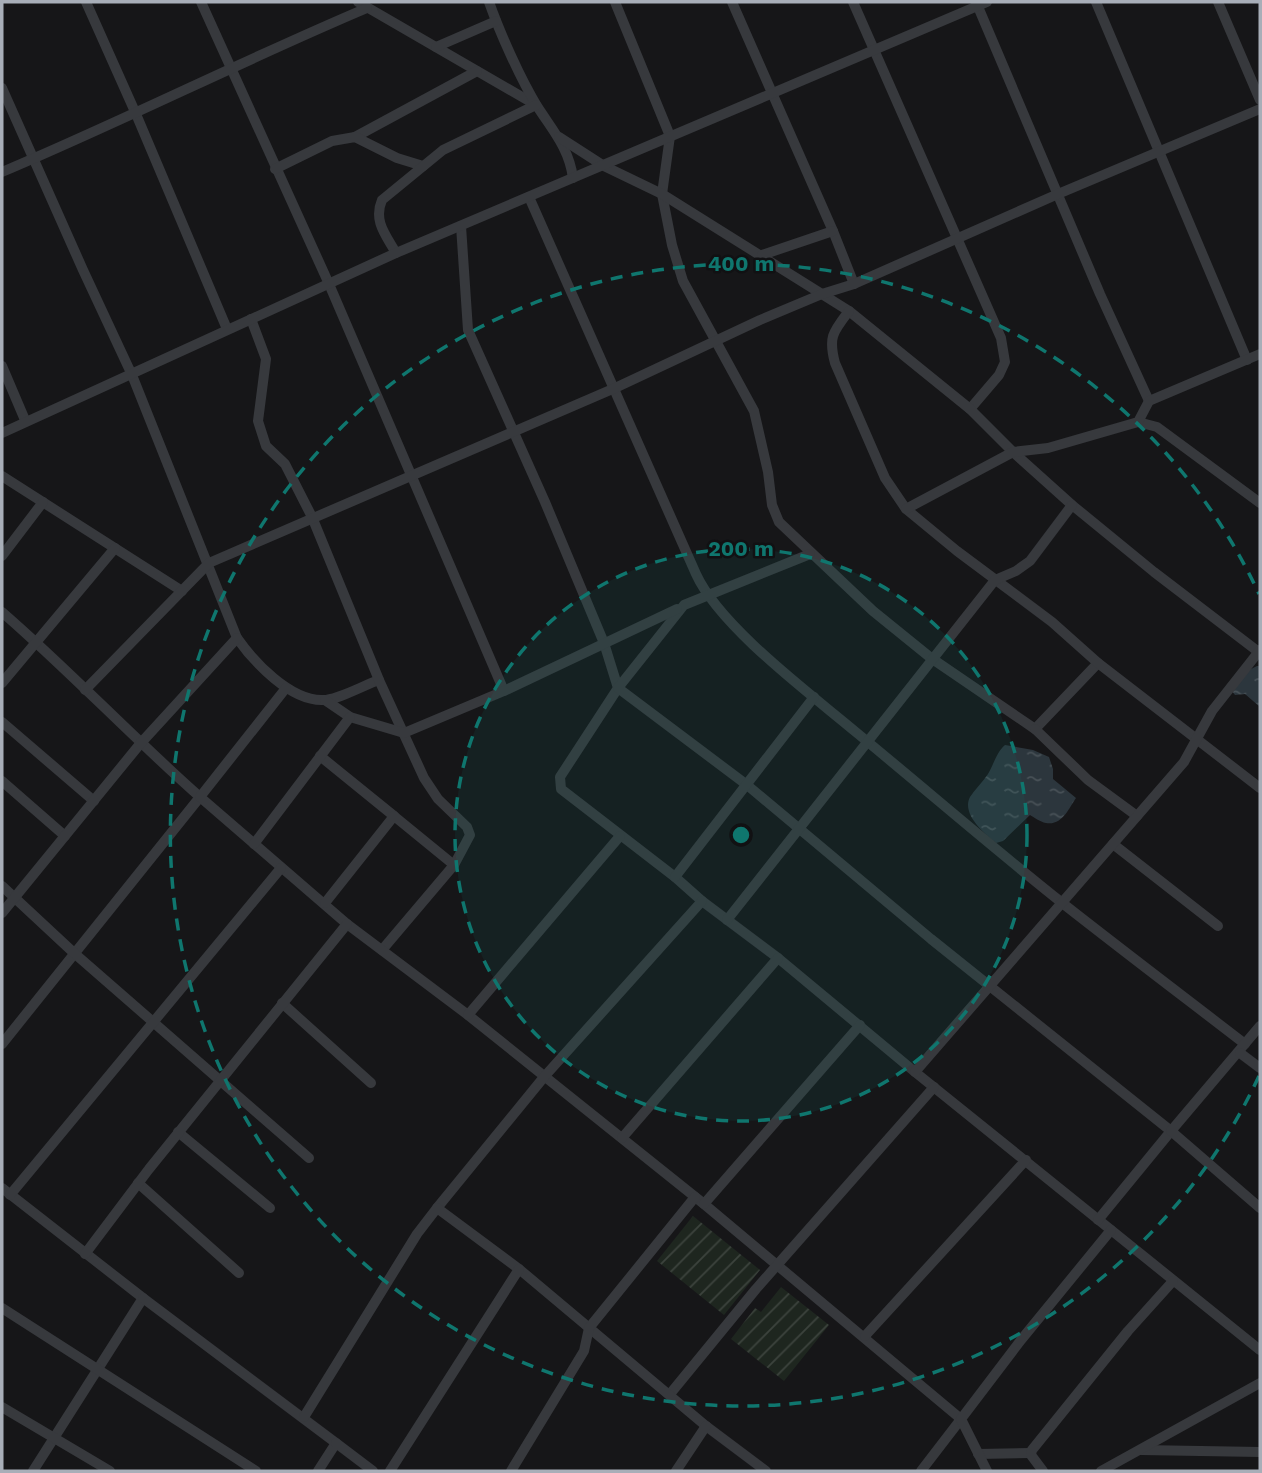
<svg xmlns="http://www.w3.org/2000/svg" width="1262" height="1473" viewBox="0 0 1262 1473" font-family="'Work Sans',sans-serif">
  <defs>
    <pattern id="garden-furrows" width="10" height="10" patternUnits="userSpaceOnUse" patternTransform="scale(1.75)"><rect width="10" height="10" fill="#1e261f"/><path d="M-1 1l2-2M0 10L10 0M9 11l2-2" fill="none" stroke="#3c433d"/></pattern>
    <pattern id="water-ripples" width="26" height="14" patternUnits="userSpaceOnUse" patternTransform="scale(1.75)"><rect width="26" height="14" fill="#2c363d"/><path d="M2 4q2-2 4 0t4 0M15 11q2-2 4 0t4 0" fill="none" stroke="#485157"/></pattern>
  </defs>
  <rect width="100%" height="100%" fill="#161618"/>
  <g fill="url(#garden-furrows)">
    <polygon points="693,1216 760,1270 724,1315 657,1261"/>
    <polygon points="781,1287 829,1325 784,1381 731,1339 755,1308 761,1312"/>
  </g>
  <g fill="url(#water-ripples)">
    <polygon points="1257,666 1260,666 1260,707 1245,694 1235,695 1232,691 1249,670"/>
    <path d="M 1005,745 L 1033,750 L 1049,757 L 1053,769 L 1053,779 L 1076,798 C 1069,808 1062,826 1046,823 C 1040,822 1034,817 1030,815 L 1003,841 L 996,843 C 985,834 961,814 970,797 C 975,789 983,782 988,774 C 994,764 996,753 1005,745 Z"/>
  </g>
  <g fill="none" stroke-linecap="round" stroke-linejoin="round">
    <g stroke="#37393d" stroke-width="10">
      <polyline points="86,2 136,114 227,329"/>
      <polyline points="201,2 329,284 504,691"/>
      <polyline points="358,2 536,105"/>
      <path d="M 489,2 C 500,33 520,78 537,106 C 553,131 569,148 573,178"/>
      <polyline points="615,2 670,136 662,194 672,245 683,281 754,411 768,472 772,505 779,522 873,611 931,658 1035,729 1098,663"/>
      <polyline points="732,2 833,231 854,284"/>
      <polyline points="853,2 1001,338 1005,362 999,375 970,409"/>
      <polyline points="976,2 1100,294 1149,401"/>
      <polyline points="1096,2 1247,360"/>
      <polyline points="1218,2 1260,100"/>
      <polyline points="436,47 496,21"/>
      <path d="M 2,88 L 83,270 L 132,375 L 237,638 C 254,662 290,701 323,700 C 338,700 364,685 379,680"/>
      <polyline points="355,137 477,71"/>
      <polyline points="559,137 604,166 662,194 849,311 970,409 1013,452 1072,505 1154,572 1260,653"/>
      <polyline points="275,169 332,141 355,137 397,158 423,166"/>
      <path d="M 2,172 C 125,120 244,60 367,8"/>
      <path d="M 529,197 L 696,574 C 720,627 812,695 857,733 C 925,789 992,847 1061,902 C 1122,950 1184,997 1245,1044"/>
      <polyline points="461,226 468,330 545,502 604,643 618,688 560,777 561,789 675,877 702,901 778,958 915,1072 1260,1350"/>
      <path d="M 396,253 C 386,235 373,221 382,200 L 443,150 L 536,105"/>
      <polyline points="762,255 833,231"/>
      <path d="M 849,311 C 833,332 828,337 835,363 L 885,478 L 906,509 L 957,551 L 1052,622 L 1098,663 L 1260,788"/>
      <polyline points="251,319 266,359 258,421 266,446 285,464 312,517 379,680 424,778 438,799 467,827 470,835 454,865 382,950"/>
      <polyline points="2,366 25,420"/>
      <polyline points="1138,422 1157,427 1260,503"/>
      <polyline points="2,433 396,253 987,2"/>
      <polyline points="2,476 182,591"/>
      <polyline points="906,509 1013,452 1048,448 1138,422 1149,401 1260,354"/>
      <polyline points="810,554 684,605 618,688 747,785 931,939 1171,1131 1098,1220"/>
      <polyline points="2,556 43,502"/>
      <path d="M 2,612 C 70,671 132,737 200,797 L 2,1044"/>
      <polyline points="2,683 115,548"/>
      <polyline points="286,688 200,797 347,924 468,1015 704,1204 961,1419 921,1471"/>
      <polyline points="85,690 209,563 615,388 760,320 822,294 854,284 1058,194 1260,109"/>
      <polyline points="325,700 350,717 404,733 504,691 677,609"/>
      <polyline points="2,722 94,801"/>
      <polyline points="1035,729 1088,780 1137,816"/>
      <polyline points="320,756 394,816"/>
      <polyline points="2,781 65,836"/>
      <polyline points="254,844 350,717"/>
      <polyline points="1113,844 1218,926"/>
      <polyline points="675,877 814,697"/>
      <polyline points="2,886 74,953 309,1158"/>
      <polyline points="325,903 394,816 454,865"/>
      <polyline points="2,913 140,744 237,638"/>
      <polyline points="727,920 995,580 1016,571 1030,561 1072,505"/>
      <polyline points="282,1003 371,1083"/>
      <polyline points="468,1015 620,836"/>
      <polyline points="1260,1026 1171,1131 1260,1208"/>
      <polyline points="1240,1053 1260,1068"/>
      <polyline points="915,1072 1184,762 1212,711 1260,650"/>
      <polyline points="178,1132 270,1208"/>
      <polyline points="622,1138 778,958"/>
      <polyline points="138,1183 239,1273"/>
      <polyline points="2,1188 143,1298 33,1471"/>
      <polyline points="10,1195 281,868"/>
      <polyline points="704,1204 860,1025"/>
      <polyline points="437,1208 544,1077 702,901"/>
      <polyline points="85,1254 149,1169 347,924"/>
      <polyline points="143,1298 336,1443 318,1471"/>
      <polyline points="2,1308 256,1471"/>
      <polyline points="865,1336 1026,1160"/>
      <polyline points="670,1394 756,1289 934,1087"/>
      <polyline points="2,1407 110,1471"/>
      <polyline points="304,1417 417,1234 437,1208 519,1269 706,1426 766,1471"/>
      <polyline points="336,1443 373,1471"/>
      <polyline points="1141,1450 1260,1452"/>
      <polyline points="978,1454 1030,1453"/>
      <polyline points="390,1471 519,1269"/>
      <polyline points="511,1471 584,1351 589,1328 695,1197"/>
      <polyline points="676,1471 706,1426"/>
      <polyline points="987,1471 961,1419 1021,1340 1111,1230"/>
      <polyline points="1043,1471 1031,1455 1032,1450 1128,1331 1173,1281"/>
      <polyline points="1101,1471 1260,1383"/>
    </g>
  </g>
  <circle cx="741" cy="835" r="286" fill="#0f766e" fill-opacity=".12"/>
  <g fill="none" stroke="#0f766e" stroke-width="3.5" stroke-dasharray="12 9">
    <circle cx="741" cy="835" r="286"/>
    <path d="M1259 1076A571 571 0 1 1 1259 594"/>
  </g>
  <circle cx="741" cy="835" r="10" fill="#0f766e" stroke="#111113" stroke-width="3.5"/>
  <g font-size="21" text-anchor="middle" font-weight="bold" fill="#0f766e" stroke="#111113" stroke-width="5" stroke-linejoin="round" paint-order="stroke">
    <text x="741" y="271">400 m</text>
    <text x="741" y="556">200 m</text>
  </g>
  <rect width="1262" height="1473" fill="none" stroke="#a8aeb8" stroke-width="7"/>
</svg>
